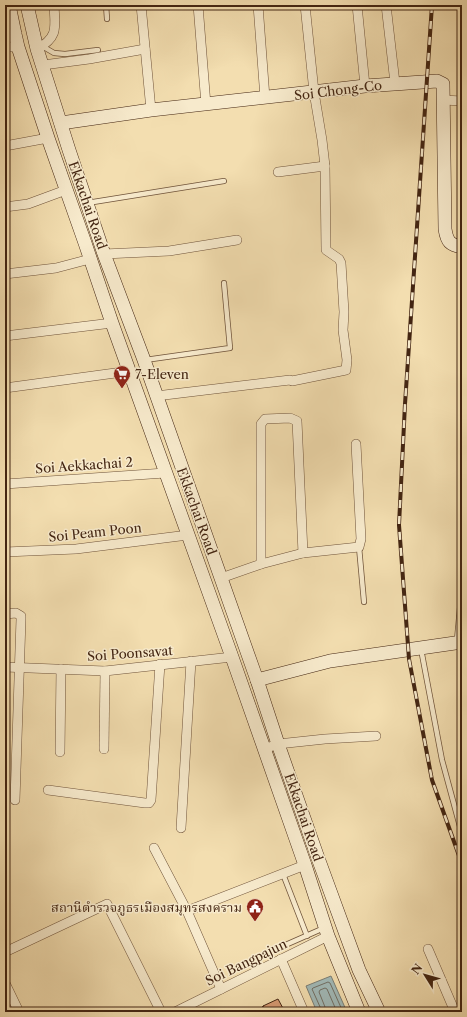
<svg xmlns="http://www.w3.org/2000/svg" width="467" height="1017" viewBox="0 0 467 1017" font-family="'Libre Caslon Text','Noto Serif Thai',serif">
  <rect width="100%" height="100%" fill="#f3deb0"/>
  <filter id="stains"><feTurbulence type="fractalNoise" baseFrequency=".005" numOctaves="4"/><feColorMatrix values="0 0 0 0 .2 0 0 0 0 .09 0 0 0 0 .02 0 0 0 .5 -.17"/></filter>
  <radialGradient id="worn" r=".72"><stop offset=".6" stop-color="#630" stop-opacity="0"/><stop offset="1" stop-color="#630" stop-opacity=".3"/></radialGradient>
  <polygon fill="#a1b9b7" stroke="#7b7e75" points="331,976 347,1012 317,1012 306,986"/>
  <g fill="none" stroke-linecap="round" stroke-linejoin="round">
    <g stroke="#726f64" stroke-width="1">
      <polyline points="321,1012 321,1009 312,989 313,988 328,982 330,983 343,1012"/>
      <polyline points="326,1012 325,1007 319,992 320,990 325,988 327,989 337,1012"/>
    </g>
    <g stroke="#6f533a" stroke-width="6">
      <g id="lane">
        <polyline points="106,5 107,19"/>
        <polyline points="42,46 54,53 65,54 98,50"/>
        <polyline points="87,203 224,181"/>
        <polyline points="145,360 230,348 224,283"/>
        <polyline points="359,547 364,602"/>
        <polyline points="457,640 462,586"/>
        <polyline points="421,649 442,760 462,834"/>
        <polyline points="283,874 307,936"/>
        <polyline points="274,950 324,928"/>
      </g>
    </g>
    <g stroke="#6f533a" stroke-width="10">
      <g id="street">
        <polyline points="141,5 151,110"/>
        <polyline points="198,5 206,105"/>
        <polyline points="258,5 265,98"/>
        <polyline points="357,5 365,86"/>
        <polyline points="386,5 395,83"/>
        <polyline points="5,47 18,47"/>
        <path d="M 37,49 C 59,37 55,27 54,5"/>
        <polyline points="43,65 89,59 145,49"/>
        <polyline points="443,100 462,101"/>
        <polyline points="5,146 48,138"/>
        <polyline points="278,172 325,166"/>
        <polyline points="5,207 28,204 66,190"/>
        <polyline points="104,254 169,251 237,240"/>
        <polyline points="5,274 56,268 90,259"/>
        <polyline points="5,336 112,323"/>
        <polyline points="5,388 130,371"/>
        <polyline points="156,396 290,380 292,381 346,370 347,360 343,330 344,312 341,263 339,259 326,250 325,166 322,140 314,92 305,5"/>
        <polyline points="5,484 165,473"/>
        <polyline points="5,552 76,549 188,535"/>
        <polyline points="261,564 261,424 265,419 290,418 297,421 303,553"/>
        <polyline points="221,578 261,564 303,553 359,547 361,539 356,444"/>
        <polyline points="5,614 16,613 21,616 21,619 15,800"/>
        <polyline points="5,667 105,671 232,657"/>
        <polyline points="104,749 105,671"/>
        <polyline points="264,749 278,744 325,739 376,736"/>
        <polyline points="60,752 61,669"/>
        <polyline points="48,790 145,803 149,803 151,800 160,664"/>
        <polyline points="181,828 191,661"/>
        <polyline points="154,848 187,911 221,989"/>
        <polyline points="187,911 305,865"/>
        <polyline points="428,949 455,1012"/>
        <polyline points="5,952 107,904 161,1012"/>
        <polyline points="281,959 304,1012"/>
        <polyline points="5,983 19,1012"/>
        <polyline points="175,1012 328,936"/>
      </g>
    </g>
    <g stroke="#432512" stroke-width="14">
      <g id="secondary">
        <polyline points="9,5 15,34 18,47 48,138 85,243 112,323 232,657 305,865 328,936 359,1012"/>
        <polyline points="27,5 37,49 69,150 104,254 144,360 257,680 278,744 318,858 359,970 379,1012"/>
        <path d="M 61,123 L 151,110 L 365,86 L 437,81 L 443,84 L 445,229 C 447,242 450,245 462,247"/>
        <polyline points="257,680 330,661 462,642"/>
      </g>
    </g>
    <use href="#lane" stroke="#f7eacc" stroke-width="4.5"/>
    <use href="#street" stroke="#f7eacc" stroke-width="9"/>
    <use href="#secondary" stroke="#f7eacc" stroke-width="13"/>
    <g stroke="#432512" stroke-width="4">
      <polyline id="rail" points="432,5 405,404 399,525 409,659 432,780 462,864"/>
    </g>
    <use href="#rail" stroke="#f7eacc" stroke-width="2.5" stroke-dasharray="8" stroke-linecap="butt"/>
  </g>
  <polygon fill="#b98563" stroke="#432512" points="263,1006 285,1012 259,1012"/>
  <polygon fill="#d79b73" stroke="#432512" points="278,999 285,1012 266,1012 263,1006"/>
  <defs>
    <g id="supermarket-pin" transform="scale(0.9)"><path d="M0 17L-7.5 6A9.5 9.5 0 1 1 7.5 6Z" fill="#8f2418" stroke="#f7eacc"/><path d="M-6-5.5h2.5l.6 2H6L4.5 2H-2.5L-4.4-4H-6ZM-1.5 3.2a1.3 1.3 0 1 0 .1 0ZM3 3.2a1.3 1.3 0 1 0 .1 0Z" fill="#fff"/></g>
    <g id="civic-pin" transform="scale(0.9)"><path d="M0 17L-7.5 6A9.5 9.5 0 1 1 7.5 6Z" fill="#8f2418" stroke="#f7eacc"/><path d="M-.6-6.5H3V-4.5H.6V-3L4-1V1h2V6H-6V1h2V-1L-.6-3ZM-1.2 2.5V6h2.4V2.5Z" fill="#fff"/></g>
  </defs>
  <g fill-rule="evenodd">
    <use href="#supermarket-pin" x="122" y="374"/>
    <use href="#civic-pin" x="255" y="907"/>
  </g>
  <g text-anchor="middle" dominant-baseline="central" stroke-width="3" stroke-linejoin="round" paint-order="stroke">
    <g font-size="13" fill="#432512" stroke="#f7eacc">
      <text transform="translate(338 90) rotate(-7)">Soi Chong-Co</text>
      <text transform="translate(88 205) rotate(71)">Ekkachai Road</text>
      <text transform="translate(84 465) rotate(-4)">Soi Aekkachai 2</text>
      <text transform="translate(197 511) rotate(70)">Ekkachai Road</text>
      <text transform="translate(95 532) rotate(-6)">Soi Peam Poon</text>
      <text transform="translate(130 653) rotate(-4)">Soi Poonsavat</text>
      <text transform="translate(304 817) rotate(71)">Ekkachai Road</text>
      <text transform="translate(246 962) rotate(-26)">Soi Bangpajun</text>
    </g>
    <g font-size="13" fill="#432512" stroke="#f7eacc" text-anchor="start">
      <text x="135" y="374">7-Eleven</text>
      <text x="242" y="907" text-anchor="end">สถานีตำรวจภูธรเมืองสมุทรสงคราม</text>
    </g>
  </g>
  <rect width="467" height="1017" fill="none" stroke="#f3deb0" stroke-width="20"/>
  <rect x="6" y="6" width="455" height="1005" fill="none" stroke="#432512" stroke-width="2"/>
  <rect x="10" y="10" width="447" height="997" fill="none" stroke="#432512"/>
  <g transform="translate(425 975) rotate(307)" stroke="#f7eacc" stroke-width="3" paint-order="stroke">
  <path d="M0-3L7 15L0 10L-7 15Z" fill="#432512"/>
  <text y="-6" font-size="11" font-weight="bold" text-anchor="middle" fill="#432512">N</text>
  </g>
  <rect width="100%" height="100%" filter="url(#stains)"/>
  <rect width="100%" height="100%" fill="url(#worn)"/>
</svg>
